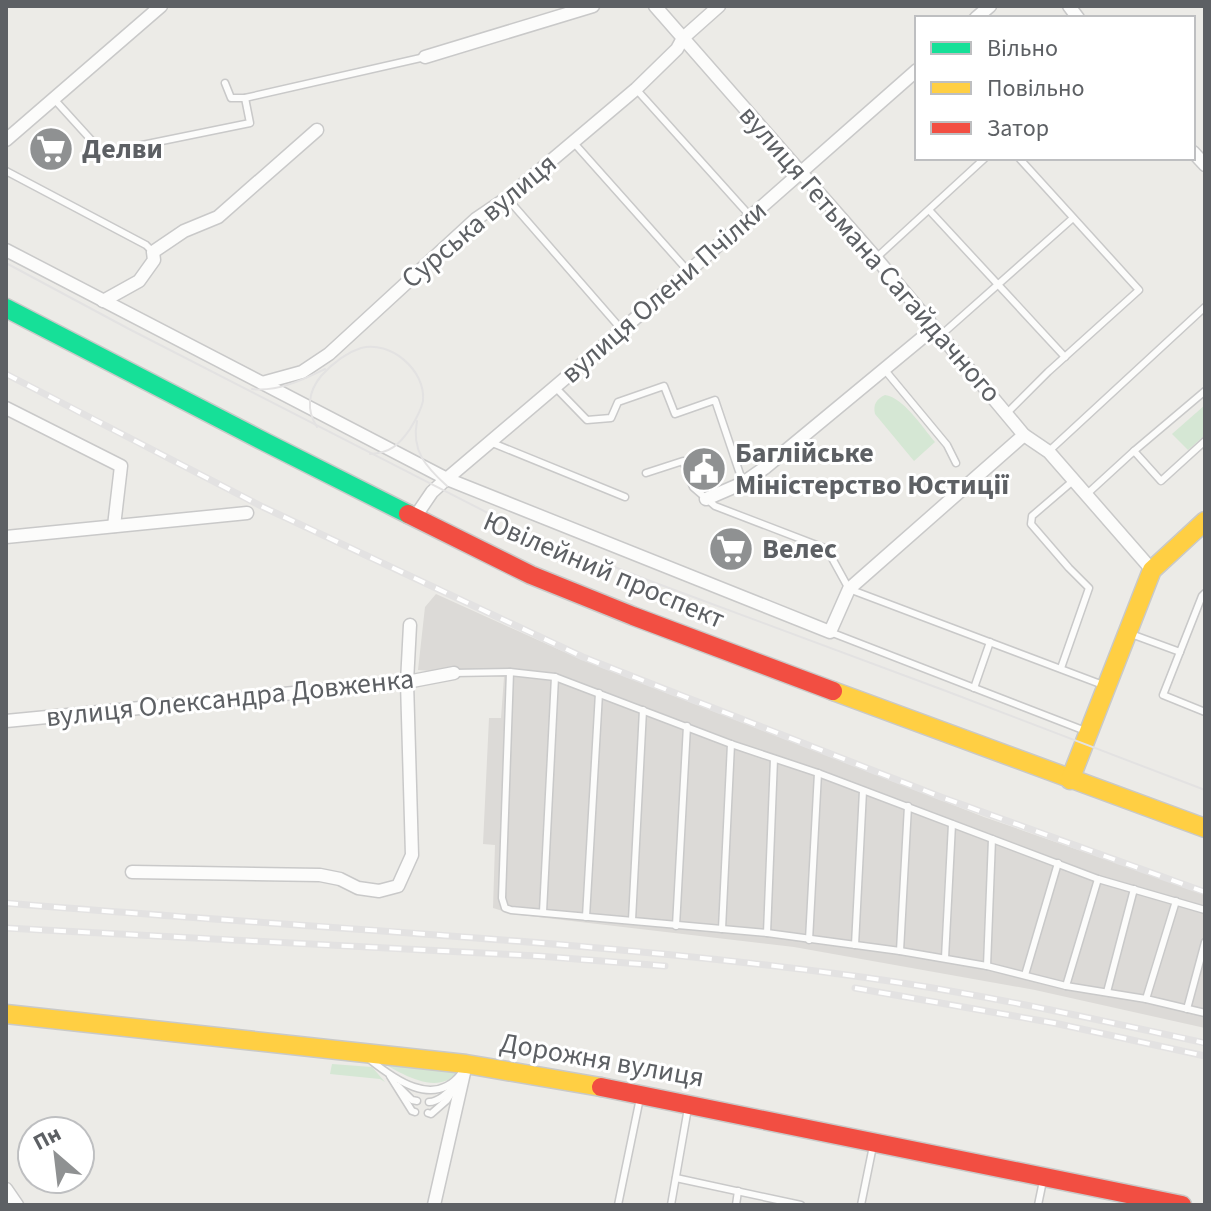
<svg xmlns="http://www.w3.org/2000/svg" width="1211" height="1211" viewBox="0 0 1211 1211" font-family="'Source Sans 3',sans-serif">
  <rect width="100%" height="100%" fill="#ecebe7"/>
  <polygon fill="#dcdad7" points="436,594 580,659 984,817 1205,894 1205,1028 1035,990 794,947 512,914 493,908 495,845 483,844 489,718 501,718 504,677 418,670 425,607"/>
  <g fill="#d5e7d4">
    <path d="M 885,395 C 903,397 923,428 935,442 L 914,461 L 875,414 C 873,405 876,399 885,395 Z"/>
    <polygon points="1205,405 1205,435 1188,450 1172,434"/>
    <path d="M 376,1059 L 457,1072 C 437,1098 397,1071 376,1059 Z"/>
    <polygon points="332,1064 372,1067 385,1082 380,1079 330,1074"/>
  </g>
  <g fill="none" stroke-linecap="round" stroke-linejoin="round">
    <g stroke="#c9c9c9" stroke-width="9">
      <g id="lane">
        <polyline points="225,83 231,98 245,98 425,57"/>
        <polyline points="636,89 751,217"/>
        <polyline points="54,99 103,153 250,123 245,98"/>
        <polyline points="574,143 689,272"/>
        <polyline points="6,171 146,245 153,252"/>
        <polyline points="507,198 622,330"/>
        <polyline points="929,210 1065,357"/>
        <polyline points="876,258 985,158"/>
        <polyline points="941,335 1073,218"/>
        <polyline points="884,369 947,445 956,463"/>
        <polyline points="555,387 587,420 611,418 618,402 664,386 675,414 715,400 743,483"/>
        <polyline points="1007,413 1048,372 1139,290 1019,158"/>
        <polyline points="490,442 625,497"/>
        <polyline points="1049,451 1205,307"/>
        <polyline points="1134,451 1205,391"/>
        <polyline points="646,473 683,461 693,487 715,506 827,549 849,589 1103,685"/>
        <polyline points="1087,494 1134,451 1161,481 1205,441"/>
        <polyline points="1205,593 1202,596 1163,695 1205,712"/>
        <polyline points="830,632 1088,732"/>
        <polyline points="1131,634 1180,652"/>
        <polyline points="1061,668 1089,588 1069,568 1031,524 1032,516 1074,480"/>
        <polyline points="510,672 502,898 505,908 511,910 767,933 900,951 987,966 1066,986 1146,999 1205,1013"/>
        <polyline points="454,673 510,672 555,677 731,744 818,773 1098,879 1205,910"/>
        <polyline points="974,688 990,642"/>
        <polyline points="543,912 555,677"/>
        <polyline points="586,917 599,693"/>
        <polyline points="632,920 643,710"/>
        <polyline points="676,926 687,726"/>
        <polyline points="722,929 731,744"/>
        <polyline points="767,933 774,759"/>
        <polyline points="809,940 818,773"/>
        <polyline points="855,945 863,791"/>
        <polyline points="900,951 908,806"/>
        <polyline points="945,958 952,824"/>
        <polyline points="987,966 992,839"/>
        <polyline points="1025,975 1058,863"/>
        <polyline points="1066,986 1098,879"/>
        <polyline points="1107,992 1134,889"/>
        <polyline points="1146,999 1176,901"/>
        <polyline points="1187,1009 1205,942"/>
        <path d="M 369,1059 C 394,1079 433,1108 460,1075"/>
        <polyline points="390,1076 412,1111 415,1112"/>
        <polyline points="398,1086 412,1100 417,1101"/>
        <path d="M 429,1102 C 438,1102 448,1093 453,1087"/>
        <polyline points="428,1113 431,1114 447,1100 456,1086"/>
        <polyline points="676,1178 801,1205"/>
        <polyline points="618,1205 640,1098"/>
        <polyline points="671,1205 688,1108"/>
        <polyline points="736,1205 738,1191"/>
        <polyline points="861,1205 873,1146"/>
        <polyline points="1038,1205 1043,1181"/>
      </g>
    </g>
    <g stroke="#c9c9c9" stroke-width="15">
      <g id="street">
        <polyline points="655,6 876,258 1024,435 1049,452 1152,570"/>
        <polyline points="1069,6 1078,18"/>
        <polyline points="976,18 990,6"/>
        <polyline points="425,57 593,6"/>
        <polyline points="6,140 161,6"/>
        <polyline points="1193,152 1205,165"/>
        <polyline points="6,250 447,479 830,632 849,589 1024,435"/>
        <polyline points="103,301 139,281 154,260 153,252 184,231 218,217 317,130"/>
        <polyline points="262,383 302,372 329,354 476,219 507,198 636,89 677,49 683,38 719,6"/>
        <polyline points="6,408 121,466 114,526"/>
        <polyline points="706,499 743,483 766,467 934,328"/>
        <polyline points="415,517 432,492 443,482 622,330 917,70"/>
        <polyline points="6,537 247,513"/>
        <polyline points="6,721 407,682 454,673"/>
        <polyline points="132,872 320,875 340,879 358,888 379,891 398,886 412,855 407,682 410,625"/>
        <polyline points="6,1189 17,1205"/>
        <polyline points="434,1205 466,1064"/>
      </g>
    </g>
    <g stroke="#c9c9c8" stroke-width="21">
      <polyline id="fast" points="6,308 265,442 408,514"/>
    </g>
    <g stroke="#c9c9c8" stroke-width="21">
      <g id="slow">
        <polyline points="833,691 1205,828"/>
        <polyline points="1070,780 1152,570 1205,521"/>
        <polyline points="6,1014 466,1064 601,1087"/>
      </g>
    </g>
    <g stroke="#c9c9c8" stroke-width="21">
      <g id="jam">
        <polyline points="408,514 531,575 633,616 833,691"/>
        <polyline points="601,1087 1182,1205"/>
      </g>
    </g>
    <use href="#lane" stroke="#fcfcfb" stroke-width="6"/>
    <use href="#street" stroke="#fcfcfb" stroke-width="12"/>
    <use href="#fast" stroke="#16e098" stroke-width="18"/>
    <use href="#slow" stroke="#ffcf43" stroke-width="18"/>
    <use href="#jam" stroke="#f24e42" stroke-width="18"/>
    <g stroke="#e3e2e2" stroke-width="2">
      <polyline points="6,263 129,329 525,532 653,582 946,691 1205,790"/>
      <path d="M 252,389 C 278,392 302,380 325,369"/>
      <path d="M 417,421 C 411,451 426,467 447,486"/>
      <path d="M 317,427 C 306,410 308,392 321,376 C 332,364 345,353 361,348 C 390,340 426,370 423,401 C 421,410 415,421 410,429 C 399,445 390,453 370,454"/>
    </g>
    <g stroke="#e3e2e2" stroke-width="7">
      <g id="rail">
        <polyline points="6,374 263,507 583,657 941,797 1205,892"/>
        <path d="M 6,903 C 286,927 568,938 847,975 C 968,991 1086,1017 1205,1043"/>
        <polyline points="6,928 538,956 665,966"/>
        <polyline points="855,988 1054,1023 1205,1056"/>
      </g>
    </g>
    <use href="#rail" stroke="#fff" stroke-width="4" stroke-dasharray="12" stroke-linecap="butt"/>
  </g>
  <defs>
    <g id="supermarket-disc" transform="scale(2.3)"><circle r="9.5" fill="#8f9192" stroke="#fff"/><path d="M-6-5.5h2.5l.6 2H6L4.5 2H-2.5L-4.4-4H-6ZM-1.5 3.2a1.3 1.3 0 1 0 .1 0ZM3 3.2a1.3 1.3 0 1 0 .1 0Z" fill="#fff"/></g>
    <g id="civic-disc" transform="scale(2.3)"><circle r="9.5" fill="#8f9192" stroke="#fff"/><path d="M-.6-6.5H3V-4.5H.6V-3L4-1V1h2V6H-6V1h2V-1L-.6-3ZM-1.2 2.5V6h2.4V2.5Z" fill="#fff"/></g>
  </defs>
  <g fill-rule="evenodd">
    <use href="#supermarket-disc" x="51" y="149"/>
    <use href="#civic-disc" x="704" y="469"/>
    <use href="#supermarket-disc" x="731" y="549"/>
  </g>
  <g text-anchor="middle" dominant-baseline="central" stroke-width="6" stroke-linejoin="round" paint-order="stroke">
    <g font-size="28" font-weight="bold" fill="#5d6064" stroke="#fff" text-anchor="start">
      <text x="82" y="149">Делви</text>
      <text x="735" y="453">Баглійське<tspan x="735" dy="32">Міністерство Юстиції</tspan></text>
      <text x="762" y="549">Велес</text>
    </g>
    <g font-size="28" fill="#5d6064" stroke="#fff">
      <text transform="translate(479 221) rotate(-40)">Сурська вулиця</text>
      <text transform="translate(870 254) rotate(49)">вулиця Гетьмана Сагайдачного</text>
      <text transform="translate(664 292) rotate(-41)">вулиця Олени Пчілки</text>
      <text transform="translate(604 570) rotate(23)">Ювілейний проспект</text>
      <text transform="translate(230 698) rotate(-6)">вулиця Олександра Довженка</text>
      <text transform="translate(602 1060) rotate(10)">Дорожня вулиця</text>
    </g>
  </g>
  <rect width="1211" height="1211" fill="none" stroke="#5d6064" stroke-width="16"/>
  <rect x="915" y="16" width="280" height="144" fill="#ffffff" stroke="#bebfc1" stroke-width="2"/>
  <rect x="931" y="42" width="40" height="12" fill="#16e098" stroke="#bebfc1" stroke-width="2"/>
  <text x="987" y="56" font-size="24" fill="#5d6064">Вільно</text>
  <rect x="931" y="82" width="40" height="12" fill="#ffcf43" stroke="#bebfc1" stroke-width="2"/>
  <text x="987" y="96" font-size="24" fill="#5d6064">Повільно</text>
  <rect x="931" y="122" width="40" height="12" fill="#f24e42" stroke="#bebfc1" stroke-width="2"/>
  <text x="987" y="136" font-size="24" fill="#5d6064">Затор</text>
  <g transform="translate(56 1155) rotate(332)"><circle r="38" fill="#ffffff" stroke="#bebfc1" stroke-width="2"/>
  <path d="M0-6L14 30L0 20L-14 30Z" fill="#8f9192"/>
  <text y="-12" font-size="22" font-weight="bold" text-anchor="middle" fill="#5d6064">Пн</text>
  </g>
</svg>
